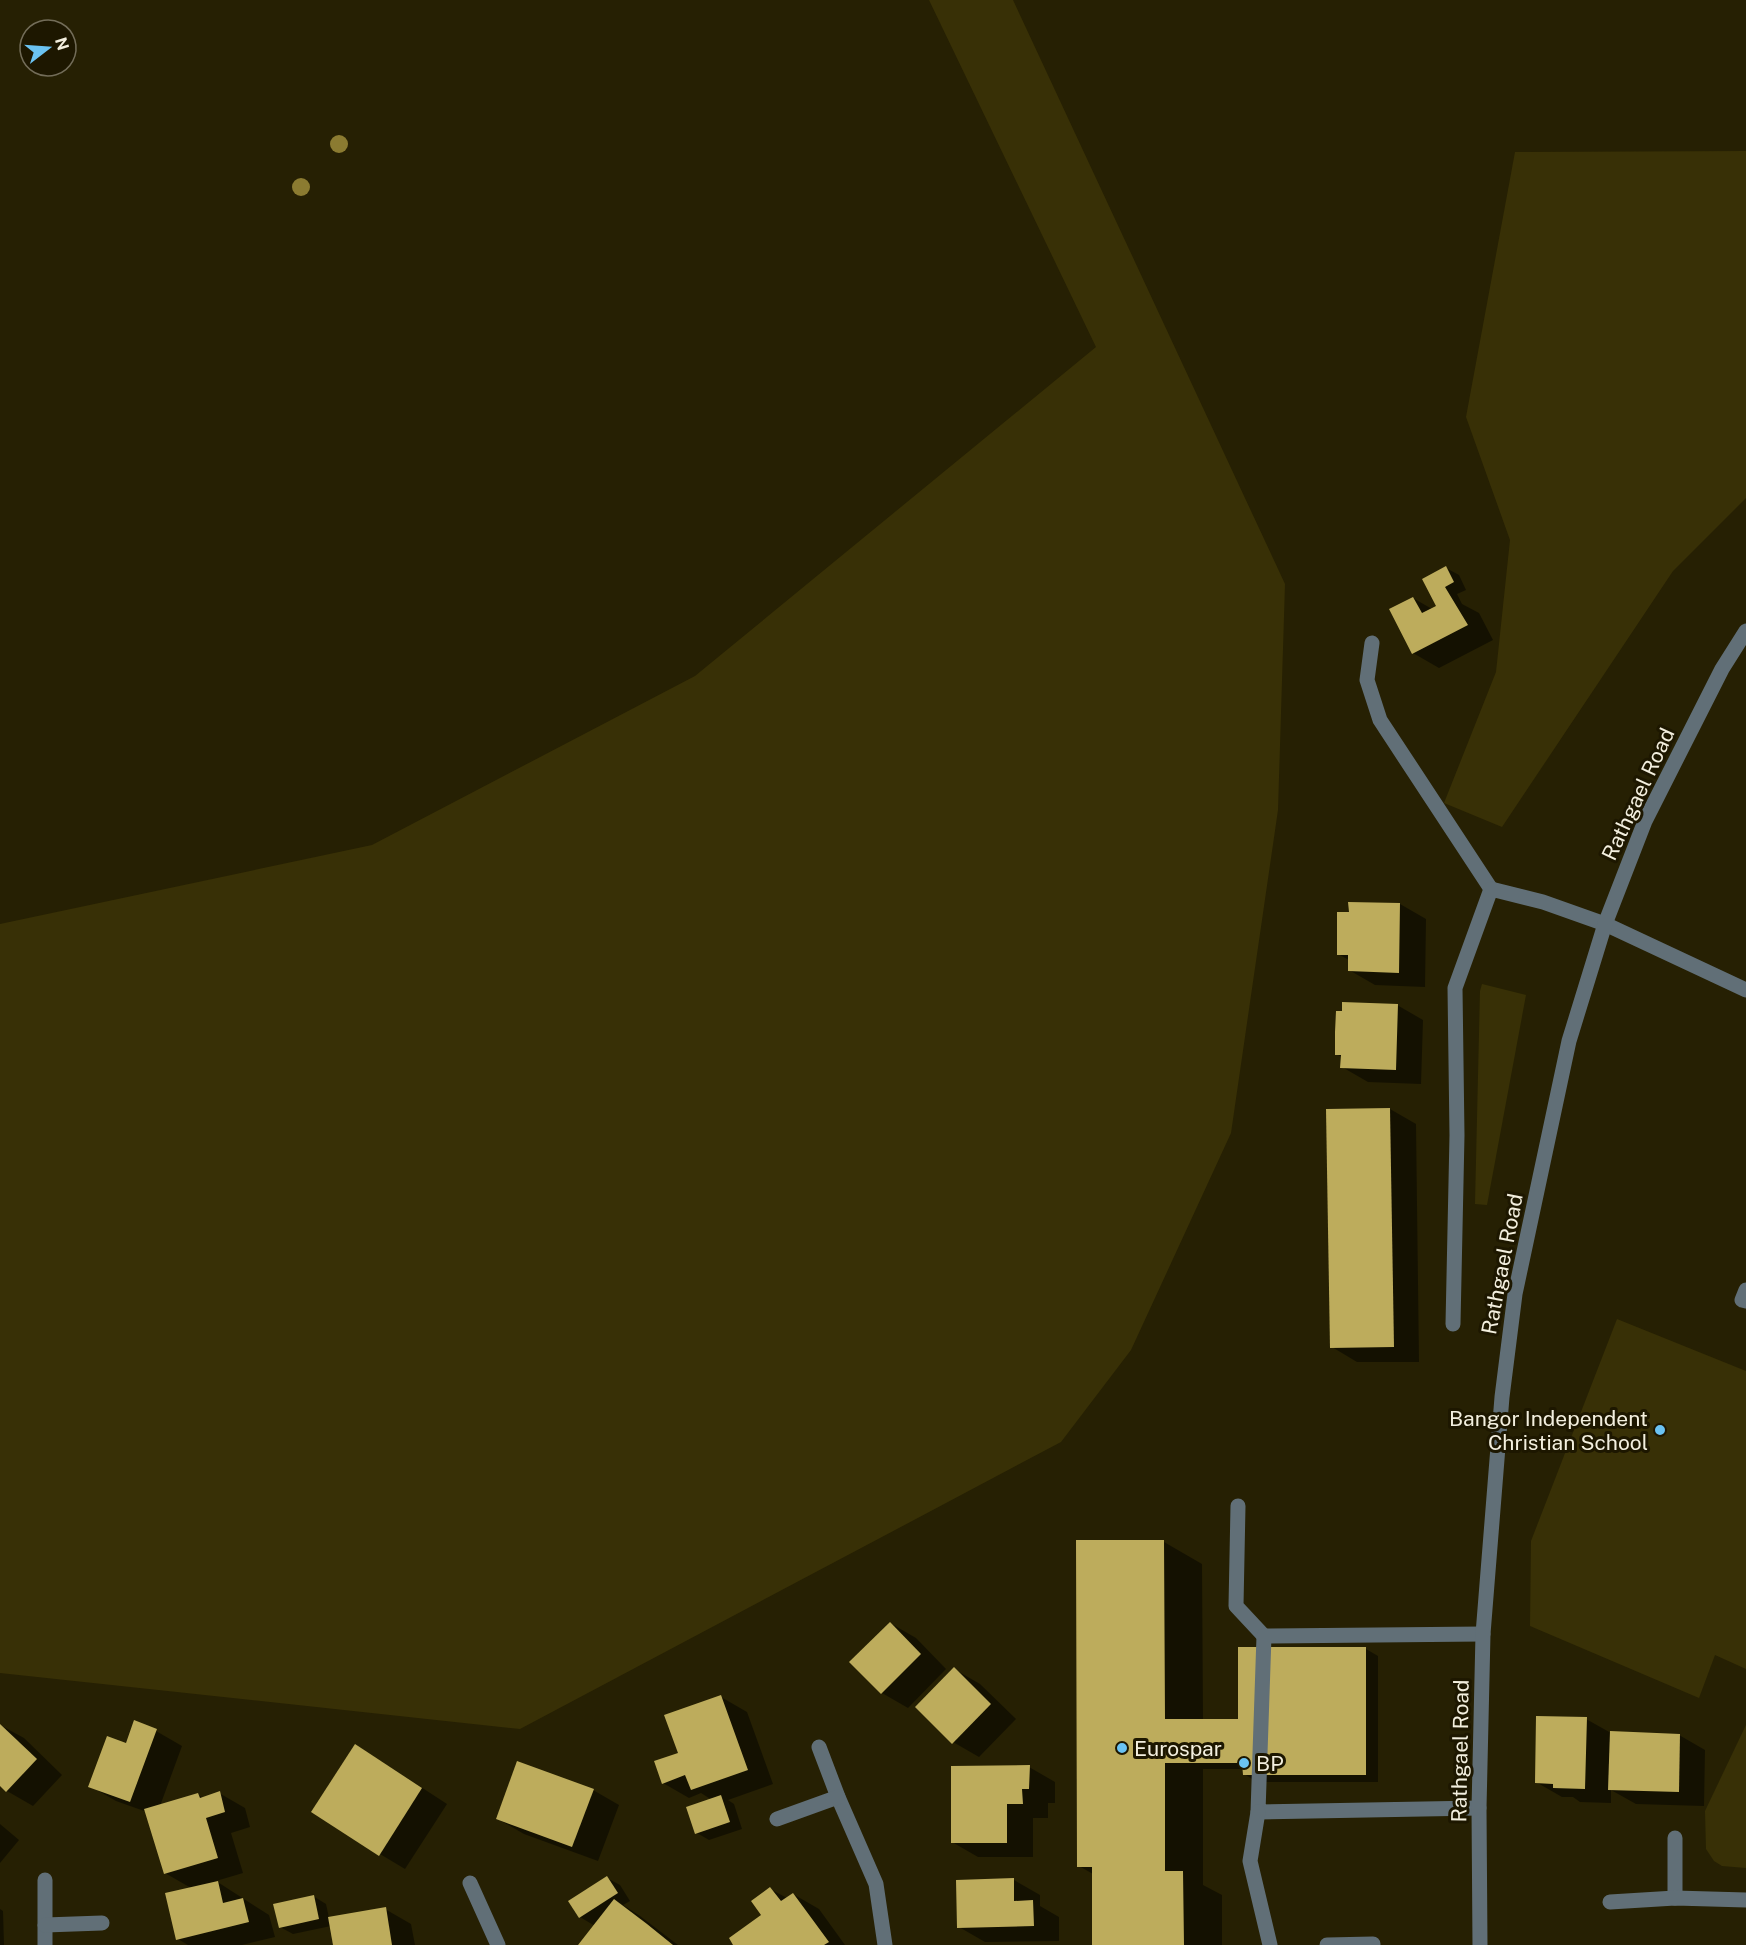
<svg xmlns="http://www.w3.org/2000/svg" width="1746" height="1945" viewBox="0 0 1746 1945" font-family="'Public Sans',sans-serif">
  <rect width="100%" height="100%" fill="#262003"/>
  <g fill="#383006">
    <polygon points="929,0 1013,0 1285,584 1278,810 1231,1133 1131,1350 1061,1442 520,1729 0,1673 0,924 372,845 695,676 1096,347"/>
    <polygon points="1746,151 1746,498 1673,571 1502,827 1444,803 1496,672 1510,540 1466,417 1515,152"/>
    <polygon points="1482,984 1526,995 1487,1205 1475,1204 1480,991"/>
    <polygon points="1617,1319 1746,1371 1746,1669 1715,1655 1699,1698 1530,1626 1531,1541"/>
    <polygon points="1746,1725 1746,1868 1722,1866 1714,1861 1706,1849 1705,1811"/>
  </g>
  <g fill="#0007">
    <polygon points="1446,568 1459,575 1466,590 1457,594 1462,604 1479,613 1493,640 1439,668 1413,653 1413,598 1432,609 1438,606"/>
    <polygon points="1400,904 1426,919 1425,987 1375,985 1349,970 1349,960 1338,954"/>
    <polygon points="1397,1005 1423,1020 1421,1084 1368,1082 1342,1067 1342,1057 1336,1054"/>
    <polygon points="1390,1109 1416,1124 1419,1362 1357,1362 1332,1347"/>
    <polygon points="1164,1542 1202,1564 1203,1720 1239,1720 1366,1649 1378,1656 1378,1782 1257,1782 1244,1774 1244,1769 1203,1769 1203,1885 1222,1895 1222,1945 1094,1945 1093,1874 1079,1866"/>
    <polygon points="890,1623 916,1638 946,1669 908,1708 882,1693"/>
    <polygon points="954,1669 980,1684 1016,1719 979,1757 953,1742"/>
    <polygon points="721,1697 747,1712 773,1784 728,1800 734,1804 742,1829 709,1840 697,1833 712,1800 701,1793 689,1798 663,1783"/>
    <polygon points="1586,1719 1611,1733 1679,1735 1705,1750 1704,1806 1636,1804 1611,1790 1611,1803 1580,1802 1573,1797 1562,1797 1536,1782"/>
    <polygon points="0,1725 24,1738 62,1775 33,1806 7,1791 0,1784"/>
    <polygon points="156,1731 182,1746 160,1806 198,1795 204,1798 219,1793 245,1808 250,1827 231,1833 243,1873 216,1881 269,1915 275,1937 242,1945 188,1945 178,1939 191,1888 165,1873 147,1812 116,1801 90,1786 127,1744"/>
    <polygon points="381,1761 447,1804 405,1869 380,1854"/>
    <polygon points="1029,1767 1055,1782 1055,1803 1048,1803 1048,1818 1033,1818 1033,1857 978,1857 952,1842"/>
    <polygon points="593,1790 619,1805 598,1861 524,1834 498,1819"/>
    <polygon points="0,1824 19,1840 0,1863"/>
    <polygon points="607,1878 620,1885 630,1901 623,1905 640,1916 678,1945 580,1945 595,1926 580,1917"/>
    <polygon points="1014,1880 1040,1895 1040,1906 1059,1917 1059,1941 985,1942 959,1927"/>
    <polygon points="770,1889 787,1898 793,1894 819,1909 845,1945 735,1945 763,1916"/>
    <polygon points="313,1896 326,1904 329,1918 385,1909 411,1924 415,1945 334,1945 331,1926 293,1934 280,1927"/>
    <polygon points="0,1909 3,1911 4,1945 0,1945"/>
  </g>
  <g fill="#bdac5c">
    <polygon points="1446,566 1454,582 1445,587 1468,625 1412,654 1389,609 1413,597 1422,613 1436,606 1422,579"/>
    <polygon points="1348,902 1400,903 1399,973 1348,971 1348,955 1337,955 1337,912 1349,912"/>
    <polygon points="1342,1002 1398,1004 1396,1070 1340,1068 1341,1055 1335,1055 1335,1032 1336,1011 1342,1011"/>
    <polygon points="1390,1108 1394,1347 1330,1348 1326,1109"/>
    <polygon points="1076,1540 1164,1540 1165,1719 1238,1719 1238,1647 1366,1647 1366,1775 1243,1775 1242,1763 1165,1763 1165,1871 1183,1871 1184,1945 1092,1945 1092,1867 1077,1867"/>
    <polygon points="890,1622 921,1654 881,1694 849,1662"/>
    <polygon points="954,1667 991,1704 952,1744 915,1707"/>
    <polygon points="721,1695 748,1770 691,1790 685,1775 662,1784 654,1761 678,1753 664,1715"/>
    <polygon points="1536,1716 1587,1717 1585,1789 1553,1788 1553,1784 1535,1783"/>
    <polygon points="134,1720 157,1729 130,1802 88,1787 107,1736 126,1743"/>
    <polygon points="0,1724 37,1759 6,1792 0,1786"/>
    <polygon points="1610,1731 1680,1734 1679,1792 1608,1790"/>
    <polygon points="355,1744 422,1788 379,1856 311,1812"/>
    <polygon points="517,1761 594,1789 572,1847 496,1819"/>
    <polygon points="1030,1765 1029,1789 1022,1789 1023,1804 1007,1804 1007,1843 951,1843 951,1766"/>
    <polygon points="220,1791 225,1812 206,1818 218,1858 164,1874 144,1809 198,1793 200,1798"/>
    <polygon points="721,1795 730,1822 695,1834 686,1807"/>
    <polygon points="607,1876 618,1893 579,1918 568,1901"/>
    <polygon points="1014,1878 1014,1901 1033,1900 1034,1926 957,1928 956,1880"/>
    <polygon points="218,1881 223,1903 243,1898 249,1922 176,1940 165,1893"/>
    <polygon points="770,1887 781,1901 793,1893 829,1942 824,1945 733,1945 729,1938 761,1915 751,1901"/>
    <polygon points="314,1895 319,1919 279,1928 273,1904"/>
    <polygon points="614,1899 647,1924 673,1945 578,1945"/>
    <polygon points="386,1907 392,1945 333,1945 328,1917"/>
  </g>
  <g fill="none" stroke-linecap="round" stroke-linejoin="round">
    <g stroke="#616f77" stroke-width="15">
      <polyline points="1372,643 1367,680 1380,720 1491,889"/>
      <polyline points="1746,1290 1742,1300 1746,1301"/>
      <polyline points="1453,1324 1457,1135 1455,988 1491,889 1543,902 1605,924 1746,990"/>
      <polyline points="1238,1506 1236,1606 1264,1636"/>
      <polyline points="819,1747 838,1797 876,1884 885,1945"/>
      <polyline points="1479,1808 1258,1812 1264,1636 1483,1634"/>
      <polyline points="1258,1812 1250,1861 1270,1945"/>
      <polyline points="777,1819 838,1797"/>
      <polyline points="1675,1838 1675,1898"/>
      <polyline points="45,1880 45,1945"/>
      <polyline points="470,1883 498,1945"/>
      <polyline points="1610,1902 1675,1898 1746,1900"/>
      <polyline points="45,1925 102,1923"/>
      <polyline points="1327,1945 1373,1944"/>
      <polyline points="1480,1945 1479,1808 1483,1634 1502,1397 1515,1294 1569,1041 1605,924 1645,821 1722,669 1746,631"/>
    </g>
  </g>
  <g fill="#8b7b31">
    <circle cx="339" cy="144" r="9"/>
    <circle cx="301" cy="187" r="9"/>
  </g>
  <g fill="#6bc3f2" stroke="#1d1700" stroke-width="2">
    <circle cx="1660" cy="1430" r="6"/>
    <circle cx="1122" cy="1748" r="6"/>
    <circle cx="1244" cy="1763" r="6"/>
  </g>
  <g text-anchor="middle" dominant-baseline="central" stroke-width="6" stroke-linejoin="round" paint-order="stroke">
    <g font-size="21" fill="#f3efde" stroke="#1d1700">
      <text transform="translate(1638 794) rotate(-65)">Rathgael Road</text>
      <text transform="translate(1502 1264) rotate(-79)">Rathgael Road</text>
      <text transform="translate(1460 1751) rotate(-89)">Rathgael Road</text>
    </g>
    <g font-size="21" fill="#f3efde" stroke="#1d1700" text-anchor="start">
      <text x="1648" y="1418" text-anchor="end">Bangor Independent<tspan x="1648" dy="24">Christian School</tspan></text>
      <text x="1134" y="1748">Eurospar</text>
      <text x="1256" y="1763">BP</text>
    </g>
  </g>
  <g transform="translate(48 48) rotate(73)"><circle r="28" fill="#1d1700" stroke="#736d59" stroke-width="1.5"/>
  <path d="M0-4.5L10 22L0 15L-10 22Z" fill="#6bc3f2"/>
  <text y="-9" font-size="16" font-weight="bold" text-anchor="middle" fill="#f3efde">N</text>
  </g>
</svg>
